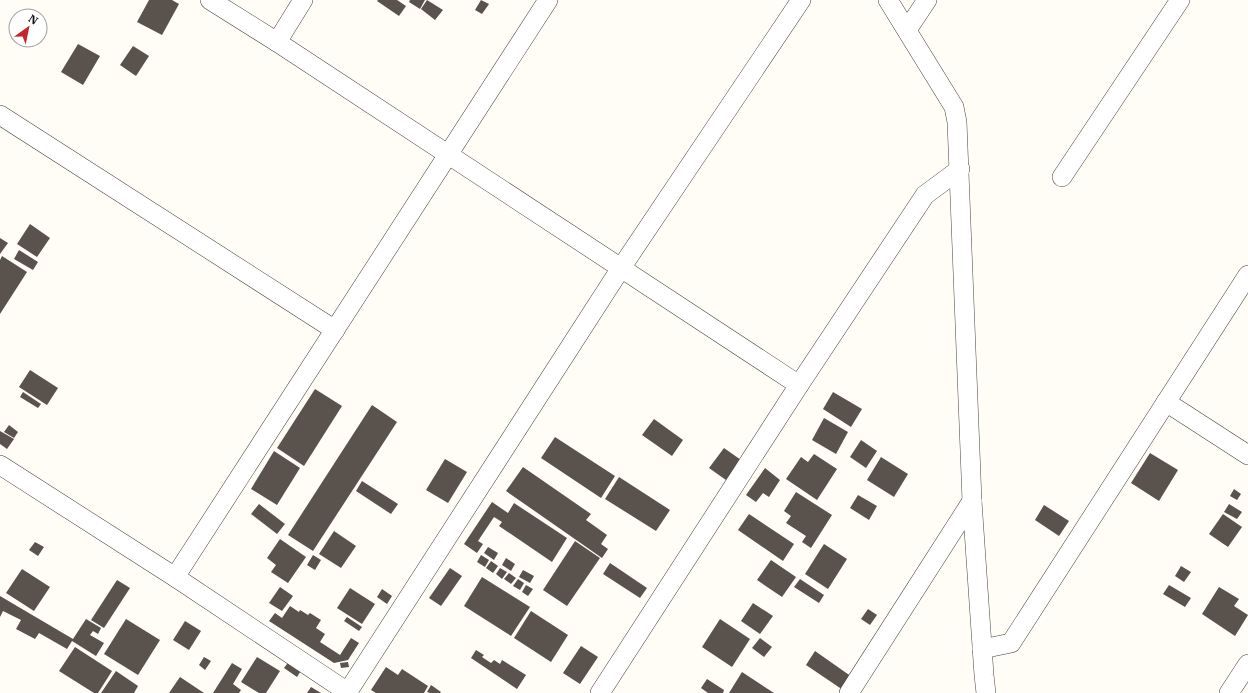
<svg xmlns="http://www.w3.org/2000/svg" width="1248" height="693" viewBox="0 0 1248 693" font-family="'IBM Plex Serif',serif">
  <rect width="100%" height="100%" fill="#fffdf5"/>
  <g fill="#5a524d">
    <polygon points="149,0 172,0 179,4 162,35 137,22"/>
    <polygon points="378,0 397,0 406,6 399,16 377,1"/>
    <polygon points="410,0 425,0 420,9 409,2"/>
    <polygon points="427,0 443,10 435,20 421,9"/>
    <polygon points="481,0 489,4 482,14 475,10"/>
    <polygon points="78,44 100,56 83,85 61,72"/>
    <polygon points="133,46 149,56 136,76 120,65"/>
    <polygon points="30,224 50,238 37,257 17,244"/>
    <polygon points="0,238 8,243 0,254"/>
    <polygon points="19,250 38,262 33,270 14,259"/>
    <polygon points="2,256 27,272 0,314 0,260"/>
    <polygon points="30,370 58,388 47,405 19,387"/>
    <polygon points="315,389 342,406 304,466 277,448"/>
    <polygon points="23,392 41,404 38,408 20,397"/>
    <polygon points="833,392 862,409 851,427 823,409"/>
    <polygon points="372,405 397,422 313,551 288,535"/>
    <polygon points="824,418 848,432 836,454 812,440"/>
    <polygon points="654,419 683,440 672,456 642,435"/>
    <polygon points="9,425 18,432 14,438 4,432"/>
    <polygon points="0,431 14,439 7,449 0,444"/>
    <polygon points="555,437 615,476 601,498 541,458"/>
    <polygon points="861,440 877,451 866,468 850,457"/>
    <polygon points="724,448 741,460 726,480 709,468"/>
    <polygon points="274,451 300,468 277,505 251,489"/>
    <polygon points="1150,453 1178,470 1159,501 1131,483"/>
    <polygon points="814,454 837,469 817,500 786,479 801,457 808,462"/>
    <polygon points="881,457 908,474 894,497 867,480"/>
    <polygon points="445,459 467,472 448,503 426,490"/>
    <polygon points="523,467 591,514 586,520 607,535 601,544 608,549 602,558 506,491"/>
    <polygon points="765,468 780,480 769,497 763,493 756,502 746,495"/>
    <polygon points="619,477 670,510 656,531 605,499"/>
    <polygon points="362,481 398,504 391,514 356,491"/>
    <polygon points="1234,489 1241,494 1237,500 1230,496"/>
    <polygon points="796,492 832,515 811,548 802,542 806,536 786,523 791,516 784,511"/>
    <polygon points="858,495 877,506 869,520 850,508"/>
    <polygon points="492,502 508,513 514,503 567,538 552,562 499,526 502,522 494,517 478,541 483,544 477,553 464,544"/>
    <polygon points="259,504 285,524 277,534 251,514"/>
    <polygon points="1229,504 1242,512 1237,519 1224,512"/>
    <polygon points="1044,505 1069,521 1059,536 1035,520"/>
    <polygon points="749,514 794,544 783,561 738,530"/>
    <polygon points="1223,514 1242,527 1228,547 1209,534"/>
    <polygon points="334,531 356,546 341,568 319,554"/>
    <polygon points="280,539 306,557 288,583 271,572 276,565 267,558"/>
    <polygon points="575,541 600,558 567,606 543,590"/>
    <polygon points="35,542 44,547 38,556 29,550"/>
    <polygon points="824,544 847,559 828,589 805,574"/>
    <polygon points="488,547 498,553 494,560 484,553"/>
    <polygon points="313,555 321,560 315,570 307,565"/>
    <polygon points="481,555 489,560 485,567 477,562"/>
    <polygon points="506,558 515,564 511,571 502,565"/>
    <polygon points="771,560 796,577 782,597 757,580"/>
    <polygon points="491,561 498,566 493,573 486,568"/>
    <polygon points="610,563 647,588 640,598 603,574"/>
    <polygon points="1181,566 1191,572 1184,582 1175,576"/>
    <polygon points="450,568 462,576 441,606 429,598"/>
    <polygon points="500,568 507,572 502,579 496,574"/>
    <polygon points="22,569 50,587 34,611 6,593"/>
    <polygon points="523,570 534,576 530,583 519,577"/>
    <polygon points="509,573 516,578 511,584 504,579"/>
    <polygon points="482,577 530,607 511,636 464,606"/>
    <polygon points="518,579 524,583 520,590 513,586"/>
    <polygon points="800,579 824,595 819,603 794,587"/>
    <polygon points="117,580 130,588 104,628 91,620"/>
    <polygon points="526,585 533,589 528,596 522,592"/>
    <polygon points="1169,585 1191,598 1185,607 1163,594"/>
    <polygon points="280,587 293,596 282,611 269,603"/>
    <polygon points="1219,587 1239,599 1234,606 1248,615 1235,636 1202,614"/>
    <polygon points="350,588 375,604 362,624 337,608"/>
    <polygon points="382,589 392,596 387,604 377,597"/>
    <polygon points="0,596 73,639 86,619 101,628 98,634 93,631 90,635 104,643 96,656 72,641 67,649 39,633 35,639 16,629 21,620 3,611 0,617"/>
    <polygon points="753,603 773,616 760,634 741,621"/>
    <polygon points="290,606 299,612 300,610 308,615 310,613 321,620 316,628 325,634 320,642 340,655 351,638 359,643 348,660 334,663 269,621 275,613 282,618"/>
    <polygon points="868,609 877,615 870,625 861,619"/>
    <polygon points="531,611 568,635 551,662 514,638"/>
    <polygon points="347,617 362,627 359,631 344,621"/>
    <polygon points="126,619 160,640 138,675 104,654"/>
    <polygon points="720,619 750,639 732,667 702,647"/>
    <polygon points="185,621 201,631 189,650 173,640"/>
    <polygon points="760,638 772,647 764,657 752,648"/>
    <polygon points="581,646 598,657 580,684 563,673"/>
    <polygon points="75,647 112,671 98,693 94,693 59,671"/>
    <polygon points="476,650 484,655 482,657 491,663 494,660 500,664 502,660 526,675 517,689 471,658"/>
    <polygon points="815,651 852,677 843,690 806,665"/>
    <polygon points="204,657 211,661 205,670 199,665"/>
    <polygon points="257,657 280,671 266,693 259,693 241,682"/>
    <polygon points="290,660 302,669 297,677 284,668"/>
    <polygon points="348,662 349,667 341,668 340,663"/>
    <polygon points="232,663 242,669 233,684 241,690 239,693 213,693"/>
    <polygon points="386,667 398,675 402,669 428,686 424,693 376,693 371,690"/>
    <polygon points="116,671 138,686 134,693 101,693"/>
    <polygon points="742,672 774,693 729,693"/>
    <polygon points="180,677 204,693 169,693"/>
    <polygon points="707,679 724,690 723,693 708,693 701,688"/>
    <polygon points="431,685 441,692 440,693 430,693 427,692"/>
    <polygon points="311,687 321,693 307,693"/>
  </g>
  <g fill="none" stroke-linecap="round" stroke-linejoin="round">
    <g stroke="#444" stroke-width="20">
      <g id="minor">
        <polyline points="210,0 277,42 799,385"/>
        <polyline points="888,0 954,107 957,122 972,501 984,675 986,693"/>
        <polyline points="907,30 927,0"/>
        <polyline points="277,42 303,0"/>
        <polyline points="0,115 335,330"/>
        <polyline points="1062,177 1180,0"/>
        <polyline points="1166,402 1248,455"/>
        <polyline points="0,465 175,577 349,693"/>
        <polyline points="175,577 548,0"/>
        <polyline points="982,649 1011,643 1248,275"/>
        <polyline points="347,693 621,268 801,0"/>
        <polyline points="600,693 799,385 925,195 960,169"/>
        <polyline points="849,693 972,501"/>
        <polyline points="1229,693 1248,664"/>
      </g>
    </g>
    <use href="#minor" stroke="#fff" stroke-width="19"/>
  </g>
  <g transform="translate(28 28) rotate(33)"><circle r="19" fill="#ffffff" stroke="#a0a0a0"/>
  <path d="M0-3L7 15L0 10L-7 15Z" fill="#c4262e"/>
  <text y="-6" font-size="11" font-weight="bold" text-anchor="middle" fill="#111111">N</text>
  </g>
</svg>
